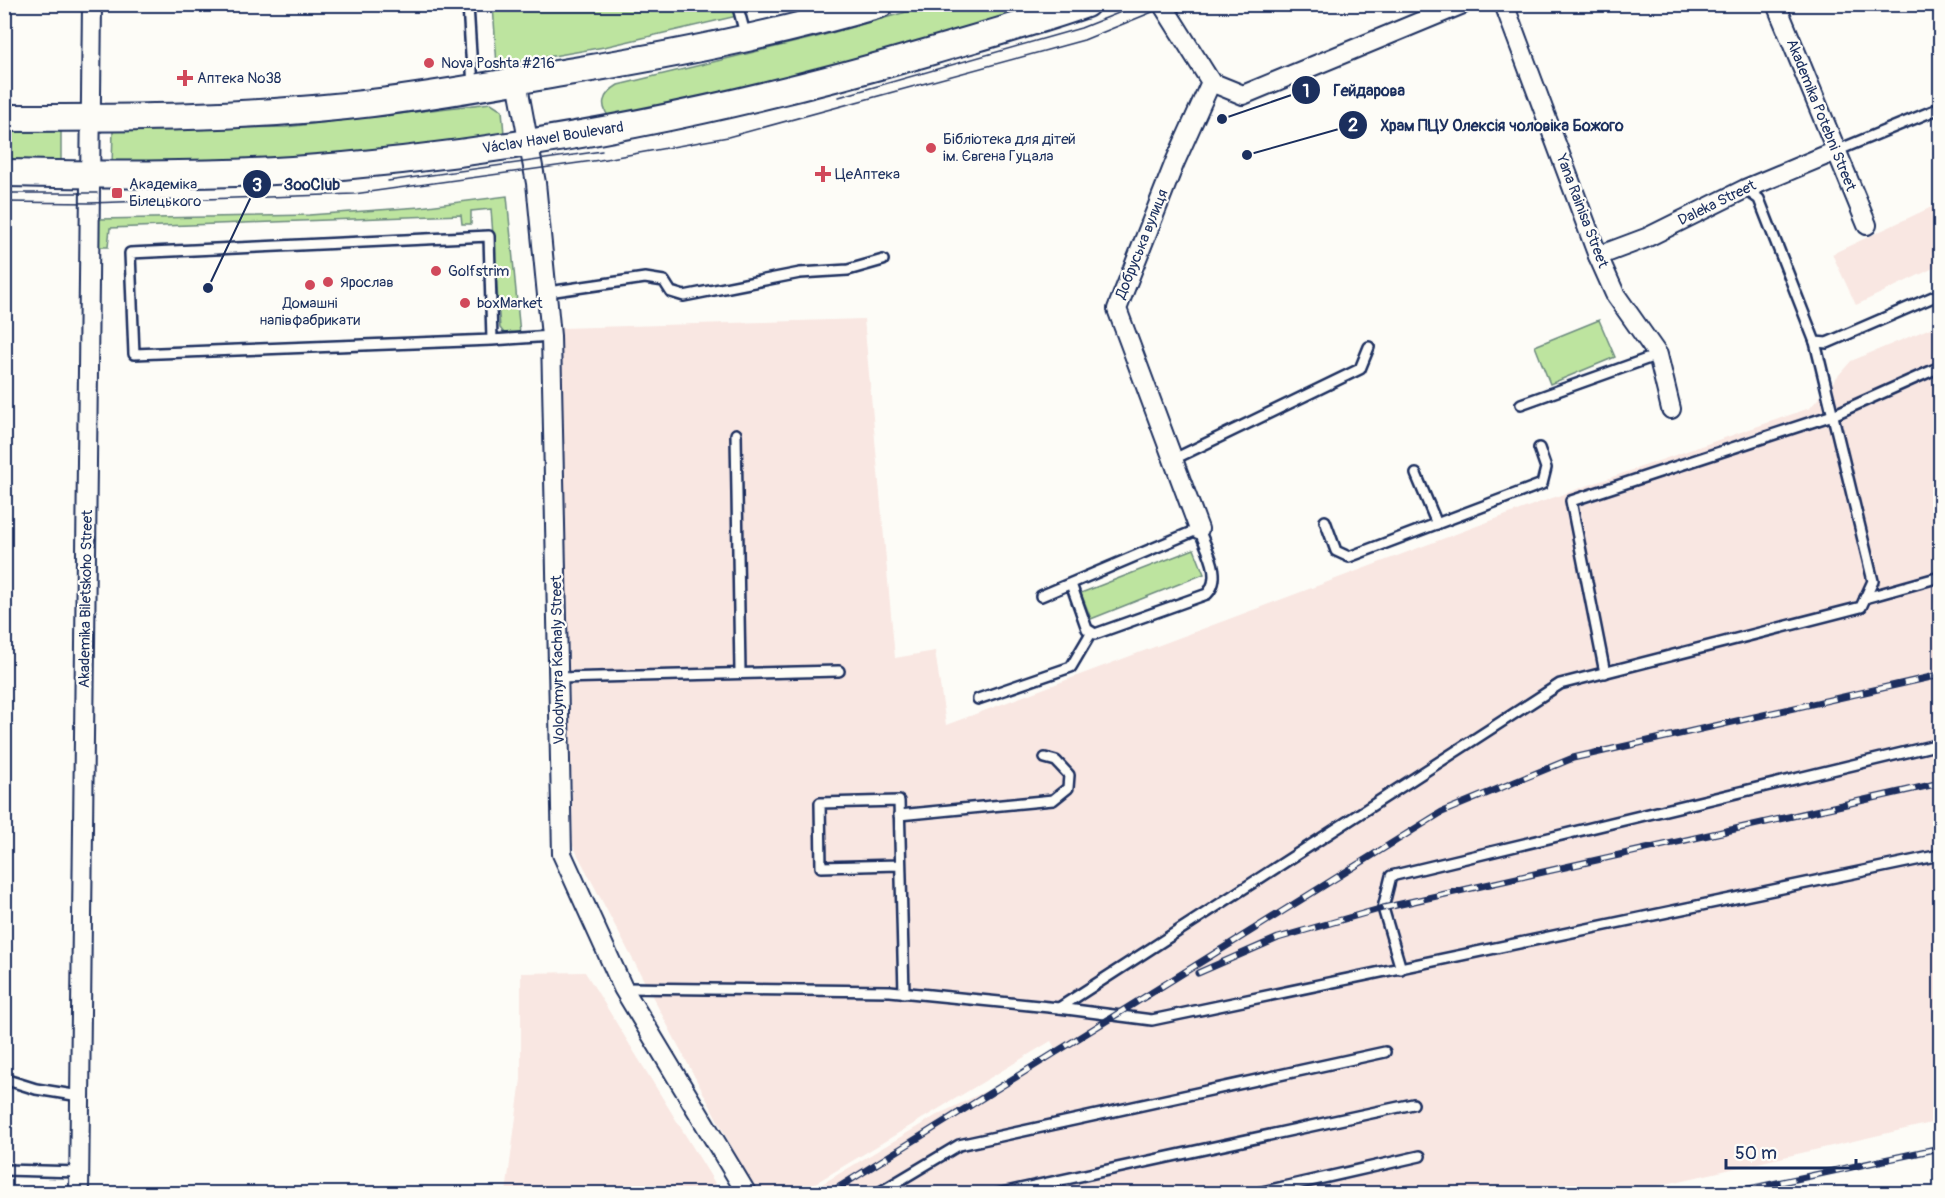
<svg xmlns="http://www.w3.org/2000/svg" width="1945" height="1198" viewBox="0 0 1945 1198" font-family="Pangolin,sans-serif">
  <rect width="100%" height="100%" fill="#fdfcf7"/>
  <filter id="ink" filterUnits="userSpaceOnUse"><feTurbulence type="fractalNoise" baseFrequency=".0167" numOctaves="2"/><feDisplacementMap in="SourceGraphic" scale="12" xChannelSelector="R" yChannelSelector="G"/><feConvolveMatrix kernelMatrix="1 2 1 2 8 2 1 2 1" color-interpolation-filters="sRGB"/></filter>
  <g filter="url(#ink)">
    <g fill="#f9e7e2">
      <polygon points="1940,203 1940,265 1856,305 1832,254"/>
      <polygon points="864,319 895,658 935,651 946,725 1538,503 1810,408 1851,361 1940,324 1940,1121 1627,1193 807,1193 937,1115 1059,1055 1051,1041 799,1193 756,1193 573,846 561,328"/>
      <polygon points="585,972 721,1193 506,1193 521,1079 521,973"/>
    </g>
    <g fill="#bde49f" stroke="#6c8a7e" stroke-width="1.5">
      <polygon points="734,4 737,16 604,47 497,66 493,5"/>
      <path d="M 931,5 L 1062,5 L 831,76 L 612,121 C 599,106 601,95 618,85 L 817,37 Z"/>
      <polygon points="491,103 502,110 504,134 495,141 291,159 112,166 113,130 286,127"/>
      <rect x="5" y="130" width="56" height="32"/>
      <polygon points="507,196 520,334 504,333 500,328 491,209 471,211 471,224 462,224 461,215 110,228 108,247 98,247 99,219 309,215 420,207"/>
      <polygon points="1599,320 1615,357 1550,384 1535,346"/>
      <polygon points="1194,549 1204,574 1091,619 1081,593"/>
    </g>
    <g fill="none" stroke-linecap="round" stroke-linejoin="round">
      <g stroke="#1b2f5e" stroke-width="14">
        <g id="service">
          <polyline points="737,4 746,37"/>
          <polyline points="468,5 473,87"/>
          <polyline points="1836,151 1940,108"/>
          <polyline points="1745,189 1759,199 1815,342 1827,343 1940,294"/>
          <polyline points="548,292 645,278 664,281 671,292 684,296 800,273 848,270 883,260"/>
          <polyline points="492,340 489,236 130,253 134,354 492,340 551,336"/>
          <polyline points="1521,404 1658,355"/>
          <polyline points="736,434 740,672"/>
          <polyline points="1174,459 1360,369 1369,347"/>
          <polyline points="1416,474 1437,524"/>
          <polyline points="1325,521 1336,551 1349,557 1542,484 1546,468 1539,448"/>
          <path d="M 1041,596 L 1199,529 C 1206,549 1224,576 1207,594 L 1095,634 L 1087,629 L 1071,584"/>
          <polyline points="1865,598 1940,577"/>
          <polyline points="1605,673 1571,501 1833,415 1940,367"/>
          <polyline points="558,678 839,671"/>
          <polyline points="978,699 1071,667 1091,633"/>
          <polyline points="899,815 1053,800 1068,788 1069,775 1056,761 1045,758"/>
          <polyline points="899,865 821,867 820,803 899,801 904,993"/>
          <polyline points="1401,969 1383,908 1391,876 1940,744"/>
          <polyline points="624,988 890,991 1059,1008 1560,684 1861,607 1873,581 1815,342"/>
          <polyline points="1059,1008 1152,1020 1940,855"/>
          <polyline points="4,1079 36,1089 80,1096"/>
          <polyline points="4,1170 80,1172"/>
          <polyline points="877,1194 959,1145 1385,1052"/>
          <polyline points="997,1194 1413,1104"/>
          <polyline points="1253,1194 1420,1156"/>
        </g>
      </g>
      <g stroke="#1b2f5e" stroke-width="22">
        <g id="minor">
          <polyline points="1162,4 1211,82 1175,162 1117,309 1199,529"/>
          <polyline points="1504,4 1598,256 1615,294 1658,355 1671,409"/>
          <polyline points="1776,4 1867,225"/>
          <polyline points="517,81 536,183 551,336 562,854 623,988 747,1194"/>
          <polyline points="1211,82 1243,95 1463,4"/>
          <polyline points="1598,256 1646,238 1745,189 1836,151"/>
          <polyline points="79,1194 92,4"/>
        </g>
      </g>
      <g stroke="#1b2f5e" stroke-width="30">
        <g id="secondary">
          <path d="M 4,118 C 127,118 251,118 372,103 C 440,95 507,82 574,71 C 678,54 779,34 880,4"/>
          <path d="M 4,173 C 100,175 197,176 292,170 C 510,155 723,112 932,51 C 983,36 1035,22 1086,4"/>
        </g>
      </g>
      <use href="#service" stroke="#fdfcf7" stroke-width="9"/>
      <use href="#minor" stroke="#fdfcf7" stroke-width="18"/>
      <use href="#secondary" stroke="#fdfcf7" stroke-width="26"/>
      <g stroke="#1b2f5e" stroke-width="1.5">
        <polyline points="839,97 1081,28 1141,4"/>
        <polyline points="388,181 602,151"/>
        <polyline points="4,193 97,193"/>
        <polyline points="4,202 90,203 354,194 600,160 728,137 1084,40 1172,4"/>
      </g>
      <g stroke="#1b2f5e" stroke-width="7">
        <g id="rail">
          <polyline points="1198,973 1278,938 1383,908 1940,783"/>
          <polyline points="828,1194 1442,812 1573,758 1940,675"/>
          <polyline points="1726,1194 1940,1148"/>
        </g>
      </g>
      <use href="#rail" stroke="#fdfcf7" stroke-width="4.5" stroke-dasharray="14" stroke-linecap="butt"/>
    </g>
  </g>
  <g fill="#d1495b" stroke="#fdfcf7" stroke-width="2">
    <circle cx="429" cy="63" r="6"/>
    <path d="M182 69h6v6h6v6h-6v6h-6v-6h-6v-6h6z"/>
    <circle cx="931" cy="148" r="6"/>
    <path d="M820 165h6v6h6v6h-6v6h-6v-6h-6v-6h6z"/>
    <rect x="111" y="187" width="12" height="12" rx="3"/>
    <circle cx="436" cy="271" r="6"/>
    <circle cx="328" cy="282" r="6"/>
    <circle cx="310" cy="285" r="6"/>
    <circle cx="465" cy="303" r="6"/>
  </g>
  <g text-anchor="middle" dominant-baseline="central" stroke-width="4.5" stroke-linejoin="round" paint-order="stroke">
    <g font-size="15" fill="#1b2f5e" stroke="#fdfcf7" text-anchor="start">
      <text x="441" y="63">Nova Poshta #216</text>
      <text x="197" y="78">Аптека №38</text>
      <text x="943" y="139">Бібліотека для дітей<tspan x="943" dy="17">ім. Євгена Гуцала</tspan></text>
      <text x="835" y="174">ЦеАптека</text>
      <text x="129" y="184">Академіка<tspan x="129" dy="17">Білецького</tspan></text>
      <text x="448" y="271">Golfstrim</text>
      <text x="340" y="282">Ярослав</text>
      <text x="310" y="303" text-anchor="middle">Домашні<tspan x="310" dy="17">напівфабрикати</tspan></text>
      <text x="477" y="303">boxMarket</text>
    </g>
    <g font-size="15" fill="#1b2f5e" stroke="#fdfcf7">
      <text transform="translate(1821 115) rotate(68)">Akademika Potebni Street</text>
      <text transform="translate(553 138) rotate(-9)">Václav Havel Boulevard</text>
      <text transform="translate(1717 203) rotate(-26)">Daleka Street</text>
      <text transform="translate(1582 211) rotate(69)">Yana Rainisa Street</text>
      <text transform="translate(1142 244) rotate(-68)">Добруська вулиця</text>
      <text transform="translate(86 599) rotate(-89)">Akademika Biletskoho Street</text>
      <text transform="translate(558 660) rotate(-91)">Volodymyra Kachaly Street</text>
    </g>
  </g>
  <path fill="none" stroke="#1b2f5e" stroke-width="2" d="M1222 119L1306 90M1247 155L1353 125M208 288L257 184"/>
  <g fill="#1b2f5e" stroke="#fdfcf7" stroke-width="2">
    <circle cx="1222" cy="119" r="6"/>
    <circle cx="1247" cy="155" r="6"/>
    <circle cx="208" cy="288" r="6"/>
    <circle cx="1306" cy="90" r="15"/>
    <circle cx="1353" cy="125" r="15"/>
    <circle cx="257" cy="184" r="15"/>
  </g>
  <g font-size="18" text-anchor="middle" font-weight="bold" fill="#fff">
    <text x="1306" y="97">1</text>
    <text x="1353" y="131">2</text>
    <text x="257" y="191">3</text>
  </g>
  <g font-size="16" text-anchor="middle" font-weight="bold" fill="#1b2f5e" stroke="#fdfcf7" stroke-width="4.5" stroke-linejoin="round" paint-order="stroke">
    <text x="1369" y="96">Гейдарова</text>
    <text x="1502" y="131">Храм ПЦУ Олексія чоловіка Божого</text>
    <text x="312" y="190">ЗооClub</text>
  </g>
  <rect width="1945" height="1198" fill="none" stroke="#fdfcf7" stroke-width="24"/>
  <rect x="12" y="12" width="1921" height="1174" fill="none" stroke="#1b2f5e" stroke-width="2" filter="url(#ink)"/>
  <path d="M1726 1159v9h130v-9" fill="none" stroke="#1b2f5e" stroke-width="3"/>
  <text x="1735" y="1159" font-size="18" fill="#1b2f5e" stroke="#fdfcf7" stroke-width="4.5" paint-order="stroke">50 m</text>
</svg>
